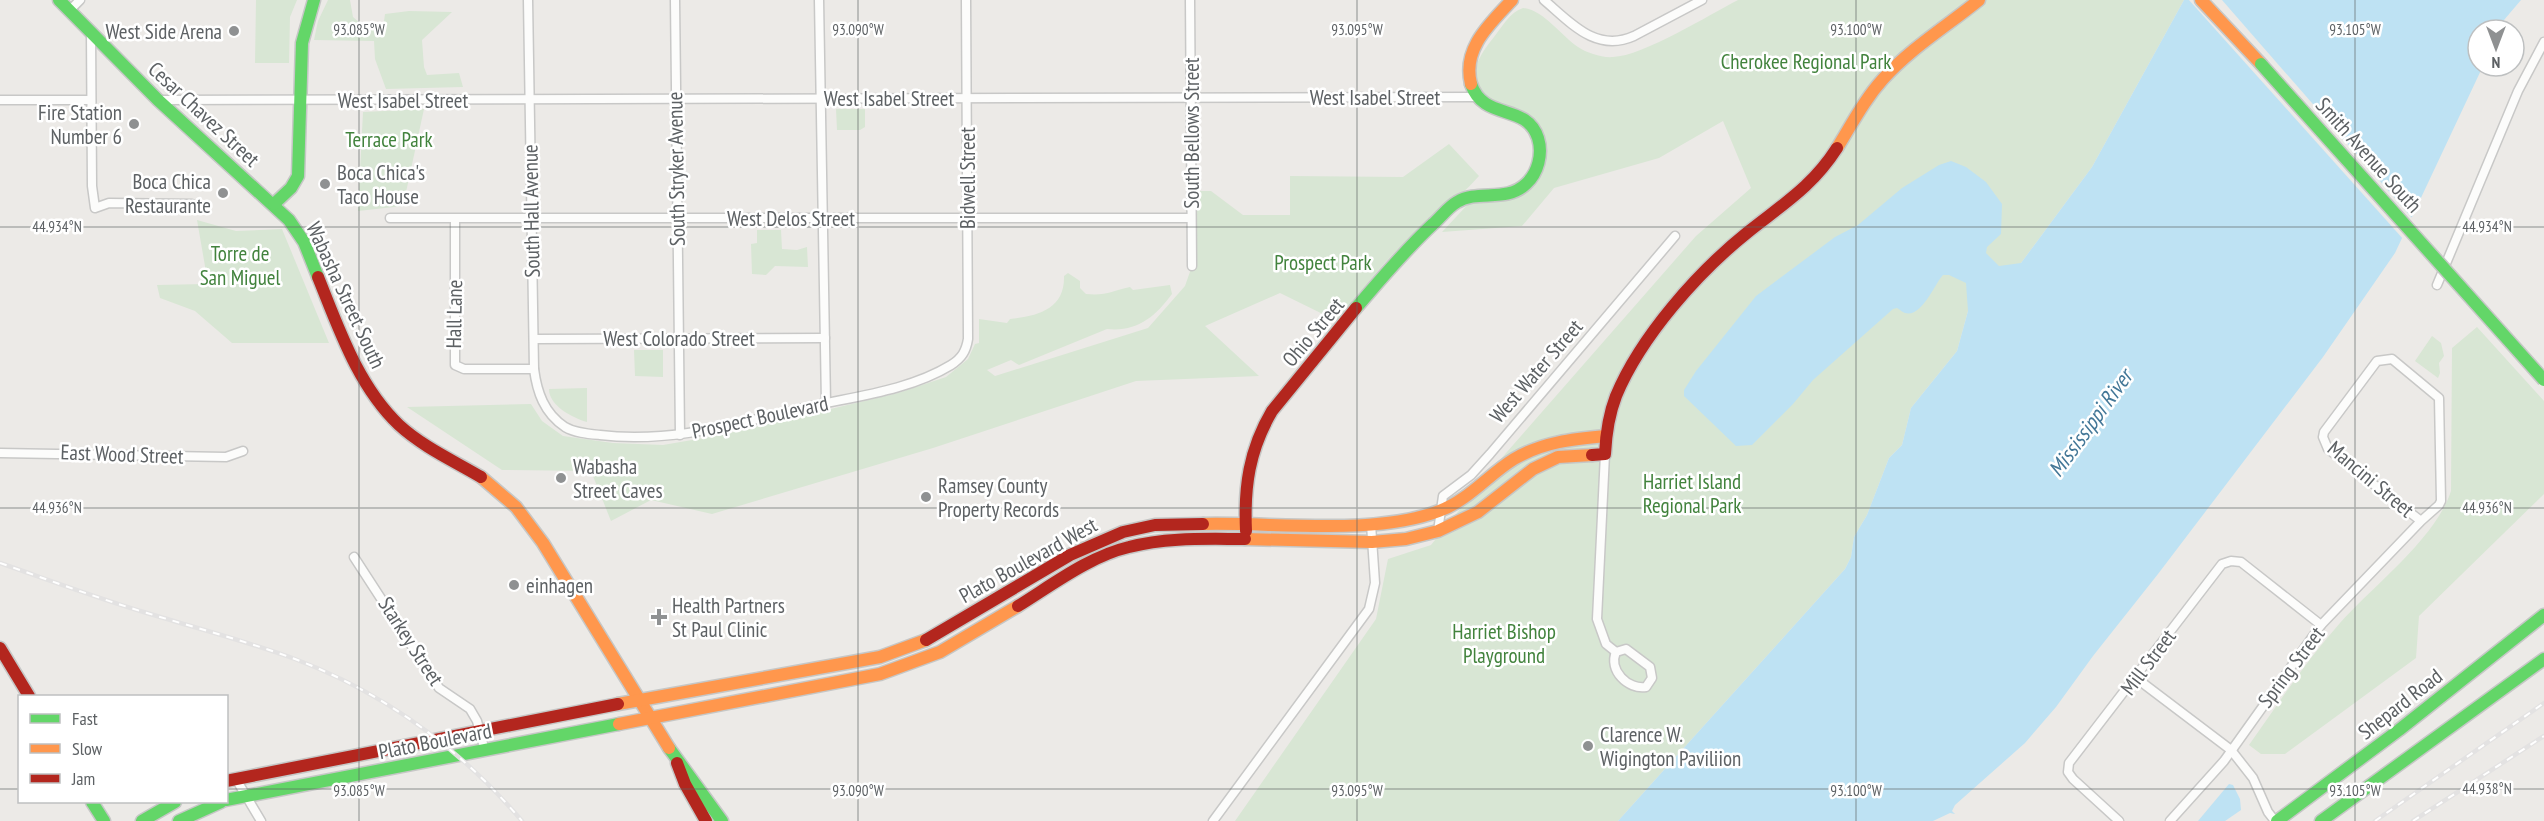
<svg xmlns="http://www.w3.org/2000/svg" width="2544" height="821" viewBox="0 0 2544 821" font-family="'PT Sans Narrow',sans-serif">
  <rect width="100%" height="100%" fill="#eceae7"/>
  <g fill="#d8e6d4">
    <polygon points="256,0 297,0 290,17 289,63 255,63"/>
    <polygon points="328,0 350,0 353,17 363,26 383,28 385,14 409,11 452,12 422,40 424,67 427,75 459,73 463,87 386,89 375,59 374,41 314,40 318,21"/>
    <path d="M 1738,0 L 2184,0 L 2092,167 L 2021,263 L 1968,311 L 1957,351 L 1911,408 L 1902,445 L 1889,458 L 1867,515 L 1854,537 L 1851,557 L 1845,569 L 1618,821 L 1235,821 L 1376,619 L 1388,559 L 1431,545 L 1499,461 L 1696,236 L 1751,188 L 1723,121 L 1659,158 L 1554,188 L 1522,226 L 1442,232 L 1471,201 L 1503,199 L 1542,172 L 1547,148 L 1534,118 C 1487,100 1451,89 1494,37 C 1502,27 1510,12 1523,8 C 1544,10 1561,36 1578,47 C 1587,53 1602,58 1613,57 C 1643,56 1709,15 1738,0 Z"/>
    <polygon points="424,109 403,206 358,211 363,112"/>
    <polygon points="836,109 865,109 865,127 860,130 837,130"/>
    <path d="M 1449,144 L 1479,176 C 1455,204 1423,223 1397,250 C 1375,272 1357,297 1337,321 L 1280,293 L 1205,326 L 1259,376 L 1136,381 L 933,448 L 712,514 L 651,500 L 611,521 L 591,471 L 502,470 L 407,407 L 531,404 L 542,421 L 563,436 L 613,443 L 663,445 L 721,435 L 898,393 L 946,377 L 968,359 L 975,344 L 979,343 L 979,319 L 1007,323 L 1010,319 C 1038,316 1065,309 1064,276 L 1068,273 L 1080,281 L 1080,288 L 1086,294 C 1106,296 1112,291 1130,287 L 1133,290 L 1170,285 L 1172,294 C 1155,317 1137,332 1107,329 L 1019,365 L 1011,360 L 987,370 L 995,376 L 1148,328 L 1185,286 L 1192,266 L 1191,191 L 1211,191 L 1243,215 L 1290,215 L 1290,176 L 1403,177 Z"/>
    <polygon points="197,220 236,231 282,229 329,343 232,343 195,311 160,298 157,285 205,284 205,266"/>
    <polygon points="757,230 781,230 782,249 797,250 807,247 808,267 775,266 766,275 752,274 751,244 757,243"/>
    <path d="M 2477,327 L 2544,401 L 2544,494 L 2419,616 L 2416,658 L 2285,754 L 2261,754 L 2249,745 C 2278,704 2306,661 2340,623 C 2373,586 2436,538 2451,491 L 2452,348 Z"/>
    <polygon points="2432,336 2441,343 2444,356 2439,363 2440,373 2438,378 2415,361"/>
    <polygon points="634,350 663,350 663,377 635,376"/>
    <path d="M 587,388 L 587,422 C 573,418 549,406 549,389 Z"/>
  </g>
  <g fill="#bee2f3">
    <path d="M 2184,0 L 2521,0 L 2504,20 L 2500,30 L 2478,30 L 2478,66 L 2483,66 L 2395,253 L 2323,357 L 2158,574 L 2093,656 L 2056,707 L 2025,743 L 1955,805 L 1952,811 L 1955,814 L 1950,813 L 1933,821 L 1618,821 L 1845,569 L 1851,557 L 1854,537 L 1867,515 L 1889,458 L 1902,445 L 1911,408 L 1957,351 L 1968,311 L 1966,283 L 1949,275 L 1943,275 C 1935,283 1922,318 1905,313 C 1902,312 1899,309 1897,308 L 1893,309 L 1813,380 L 1793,404 L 1752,445 L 1736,446 L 1684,396 L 1684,390 L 1696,371 L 1756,296 L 1835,237 L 1858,225 L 1902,188 L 1939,165 L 1951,161 L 1966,167 L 1986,182 L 2002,204 L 2001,234 L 1987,247 L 1986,253 L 1999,266 L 2021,263 L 2092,167 Z"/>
    <polygon points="2229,784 2233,785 2240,799 2241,810 2225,821 2198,821"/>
  </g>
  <polygon fill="#eceae7" points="2189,0 2222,0 2414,220 2404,240"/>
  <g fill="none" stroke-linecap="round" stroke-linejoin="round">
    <g stroke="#c8c8c7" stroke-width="11">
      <g id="street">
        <path d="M 528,0 L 534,369 C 537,392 544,413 565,427 C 575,433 589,434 600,435 C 672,444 742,422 812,406 C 858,396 910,390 951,365 C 962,358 966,351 968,339 L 966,0"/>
        <polyline points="675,0 680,435"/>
        <polyline points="819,0 826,403"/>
        <polyline points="1190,0 1192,266"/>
        <path d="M 1544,0 C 1571,23 1596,53 1634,36 L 1702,0"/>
        <polyline points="70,10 80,0"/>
        <polyline points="91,33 92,186 95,208 109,203 192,204"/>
        <polyline points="0,100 91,100"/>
        <polyline points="158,100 1477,97"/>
        <polyline points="390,218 1191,218"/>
        <polyline points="455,219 455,365 464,369 534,369"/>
        <polyline points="2437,285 2518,91 2544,42"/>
        <polyline points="534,339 825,338"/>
        <polyline points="0,453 226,457 243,451"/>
        <polyline points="1605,454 1597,619 1606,644 1616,652"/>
        <polyline points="1438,531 1443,496 1471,475 1490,454 1675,236"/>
        <polyline points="354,557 439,688 470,709 477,721 485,751"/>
        <path d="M 1626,649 L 1650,667 L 1652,678 L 1646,687 C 1628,690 1608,670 1616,652 Z"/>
        <polyline points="2136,678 2231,750 2253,778 2268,812 2275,821"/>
        <polyline points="236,779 261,821"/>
        <polyline points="1213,821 1369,609 1375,583 1371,524"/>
        <polyline points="2119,821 2073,779 2068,772 2069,763 2222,564 2231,561 2241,562 2321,625"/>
        <polyline points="2170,821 2224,761 2321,625 2421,521 2439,505 2441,501 2439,398 2392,359 2377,361 2324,432 2323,437 2328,449 2421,521"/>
      </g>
    </g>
    <g stroke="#c6c7c6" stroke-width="15">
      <g id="fast">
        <polyline points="59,0 158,100 289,220 304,242 318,277"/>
        <polyline points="274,204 291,188 298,176 302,43 314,0"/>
        <path d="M 1356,308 C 1381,279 1405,250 1433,224 C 1441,217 1448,207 1457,202 C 1478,189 1506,203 1526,184 C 1538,173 1543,154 1538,138 C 1526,102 1484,122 1471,84"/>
        <polyline points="669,748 722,821"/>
        <polyline points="226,800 619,724"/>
        <polyline points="92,802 104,821"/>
        <polyline points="142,821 175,802"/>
        <polyline points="179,821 221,802"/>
        <polyline points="2277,821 2399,730 2544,615"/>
        <polyline points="2321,821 2544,659"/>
      </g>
    </g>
    <g stroke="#c6c7c6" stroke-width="15">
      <g id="slow">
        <polyline points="2201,0 2261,64"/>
        <path d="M 1471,84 C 1462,48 1490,24 1512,0"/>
        <path d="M 1837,148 C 1852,124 1864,100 1883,79 C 1911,48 1947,26 1979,0"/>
        <polyline points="481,477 516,507 543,543 669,748"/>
        <path d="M 1203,524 C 1274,522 1374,536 1439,511 C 1469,500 1488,475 1514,459 C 1543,442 1573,439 1606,436"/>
        <polyline points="1245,539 1372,542 1406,539 1438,531 1478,512 1533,469 1558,457 1592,455"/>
        <polyline points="618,704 880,657 926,640"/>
        <polyline points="619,724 880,674 940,652 1018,606"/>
      </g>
    </g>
    <g stroke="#c6c7c6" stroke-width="15">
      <g id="jam">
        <path d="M 318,277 C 339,329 358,386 399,425 C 423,447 454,461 481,477"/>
        <path d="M 1592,455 L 1605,454 C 1606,434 1609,414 1616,396 C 1641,336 1698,272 1748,232 C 1783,204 1812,187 1837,148"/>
        <path d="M 1246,531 C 1244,487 1249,450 1272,411 L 1356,308"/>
        <path d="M 1018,606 C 1052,585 1090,556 1129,547 C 1167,537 1206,539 1245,539"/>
        <polyline points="926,640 1070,555 1123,532 1155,525 1203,524"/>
        <polyline points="0,648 29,696"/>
        <polyline points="677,763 685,784 706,821"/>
        <polyline points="226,781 618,704"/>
      </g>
    </g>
    <use href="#street" stroke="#fcfcfb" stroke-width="8"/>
    <use href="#fast" stroke="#63d668" stroke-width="12"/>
    <use href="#slow" stroke="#ff974d" stroke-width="12"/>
    <use href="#jam" stroke="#b3261e" stroke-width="12"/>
    <g stroke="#e3e2e2" stroke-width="4.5">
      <g id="rail">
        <path d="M 0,563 C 49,580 97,598 147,613 C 196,628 246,641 295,659 C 384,693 460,748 522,821"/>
        <polyline points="2375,821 2544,703"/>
        <polyline points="2413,821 2544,736"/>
      </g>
    </g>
    <use href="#rail" stroke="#fff" stroke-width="2" stroke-dasharray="7" stroke-linecap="butt"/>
    <g stroke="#c6c7c6" stroke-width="15" stroke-linecap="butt">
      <polyline id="fast-bridge" points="2261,64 2544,380"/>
    </g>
    <use href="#fast-bridge" stroke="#63d668" stroke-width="12"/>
  </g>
  <path fill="none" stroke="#5d6164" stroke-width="1.5" stroke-opacity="0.45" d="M 359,0 L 359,821M 858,0 L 858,821M 1357,0 L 1357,821M 1856,0 L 1856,821M 2355,0 L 2355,821M 0,227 L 2544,227M 0,508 L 2544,508M 0,789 L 20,789M 226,789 L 2544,789"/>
  <g fill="#8f9192" stroke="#fff" stroke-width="2">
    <circle cx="234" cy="31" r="6"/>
    <circle cx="134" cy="124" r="6"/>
    <circle cx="325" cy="184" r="6"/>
    <circle cx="223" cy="193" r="6"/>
    <circle cx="561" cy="478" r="6"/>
    <circle cx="926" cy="497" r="6"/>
    <circle cx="514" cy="585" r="6"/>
    <path d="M656 608h6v6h6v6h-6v6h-6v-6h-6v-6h6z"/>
    <circle cx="1588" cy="746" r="6"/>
  </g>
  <g text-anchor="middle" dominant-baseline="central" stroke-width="5" stroke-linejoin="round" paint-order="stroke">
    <g font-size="21" fill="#5d6164" stroke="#fff" text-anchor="start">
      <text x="222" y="31" text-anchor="end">West Side Arena</text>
      <text x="122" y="112" text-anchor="end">Fire Station<tspan x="122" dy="24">Number 6</tspan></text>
      <text x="337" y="172">Boca Chica's<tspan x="337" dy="24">Taco House</tspan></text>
      <text x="211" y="181" text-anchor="end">Boca Chica<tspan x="211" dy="24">Restaurante</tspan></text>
      <text x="573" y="466">Wabasha<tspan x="573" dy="24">Street Caves</tspan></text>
      <text x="938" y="485">Ramsey County<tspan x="938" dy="24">Property Records</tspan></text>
      <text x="526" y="585">einhagen</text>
      <text x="672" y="605">Health Partners<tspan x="672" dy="24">St Paul Clinic</tspan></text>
      <text x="1600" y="734">Clarence W.<tspan x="1600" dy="24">Wigington Paviliion</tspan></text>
    </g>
    <g font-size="21" fill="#42833d" stroke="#fff">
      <text x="1806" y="61">Cherokee Regional Park</text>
      <text x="389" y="139">Terrace Park</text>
      <text x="240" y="253">Torre de<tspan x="240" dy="24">San Miguel</tspan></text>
      <text x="1323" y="262">Prospect Park</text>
      <text x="1692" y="481">Harriet Island<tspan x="1692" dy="24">Regional Park</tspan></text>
      <text x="1504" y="631">Harriet Bishop<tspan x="1504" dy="24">Playground</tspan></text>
    </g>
    <g font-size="21" fill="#5d6164" stroke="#fff">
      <text x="1375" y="97">West Isabel Street</text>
      <text x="889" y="98">West Isabel Street</text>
      <text x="403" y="100">West Isabel Street</text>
      <text transform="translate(204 114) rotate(43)">Cesar Chavez Street</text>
      <text transform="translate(1191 133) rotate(-90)">South Bellows Street</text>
      <text transform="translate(2369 155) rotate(48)">Smith Avenue South</text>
      <text transform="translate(676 169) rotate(-91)">South Stryker Avenue</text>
      <text transform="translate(967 178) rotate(-90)">Bidwell Street</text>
      <text transform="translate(531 211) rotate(-91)">South Hall Avenue</text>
      <text x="791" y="218">West Delos Street</text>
      <text transform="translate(346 295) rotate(65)">Wabasha Street South</text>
      <text transform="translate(454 314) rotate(-89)">Hall Lane</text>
      <text transform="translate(1313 332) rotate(-50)">Ohio Street</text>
      <text x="679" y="338">West Colorado Street</text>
      <text transform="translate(1536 371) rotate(-49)">West Water Street</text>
      <text transform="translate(760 417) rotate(-12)">Prospect Boulevard</text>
      <text transform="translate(122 454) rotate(2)">East Wood Street</text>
      <text transform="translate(2371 479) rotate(40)">Mancini Street</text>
      <text transform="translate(1028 560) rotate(-29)">Plato Boulevard West</text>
      <text transform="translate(411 641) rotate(57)">Starkey Street</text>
      <text transform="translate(2148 662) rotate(-53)">Mill Street</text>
      <text transform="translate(2291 667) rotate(-53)">Spring Street</text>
      <text transform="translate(2400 704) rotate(-38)">Shepard Road</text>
      <text transform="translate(435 741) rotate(-11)">Plato Boulevard</text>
    </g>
    <g font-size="22" font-style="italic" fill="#437797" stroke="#fff">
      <text transform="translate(2090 423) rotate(-54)">Mississippi River</text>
    </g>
  </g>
  <g font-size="15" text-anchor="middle" fill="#5d6164" stroke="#fff" stroke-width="5" stroke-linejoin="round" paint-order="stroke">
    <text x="359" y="35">93.085°W</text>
    <text x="858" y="35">93.090°W</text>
    <text x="1357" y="35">93.095°W</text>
    <text x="1856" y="35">93.100°W</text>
    <text x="2355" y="35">93.105°W</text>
    <text x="2487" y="232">44.934°N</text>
    <text x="57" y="232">44.934°N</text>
    <text x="2487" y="513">44.936°N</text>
    <text x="57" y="513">44.936°N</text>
    <text x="2487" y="794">44.938°N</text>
    <text x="359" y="796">93.085°W</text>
    <text x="858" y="796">93.090°W</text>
    <text x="1357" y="796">93.095°W</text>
    <text x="1856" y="796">93.100°W</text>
    <text x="2355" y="796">93.105°W</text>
  </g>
  <rect x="18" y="695" width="210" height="108" fill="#ffffff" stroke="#bec0c1" stroke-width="1.5"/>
  <rect x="30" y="714" width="30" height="9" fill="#63d668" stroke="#bec0c1" stroke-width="1.5"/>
  <text x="72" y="725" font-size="18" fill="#5d6164">Fast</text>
  <rect x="30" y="744" width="30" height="9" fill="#ff974d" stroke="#bec0c1" stroke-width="1.5"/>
  <text x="72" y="755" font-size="18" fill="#5d6164">Slow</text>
  <rect x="30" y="774" width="30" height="9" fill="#b3261e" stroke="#bec0c1" stroke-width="1.5"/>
  <text x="72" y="785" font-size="18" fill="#5d6164">Jam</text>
  <g transform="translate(2496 48) rotate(180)"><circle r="28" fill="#ffffff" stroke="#bec0c1" stroke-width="1.5"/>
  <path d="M0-4.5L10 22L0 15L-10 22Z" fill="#8f9192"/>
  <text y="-9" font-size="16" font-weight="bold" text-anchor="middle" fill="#5d6164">N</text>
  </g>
</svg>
